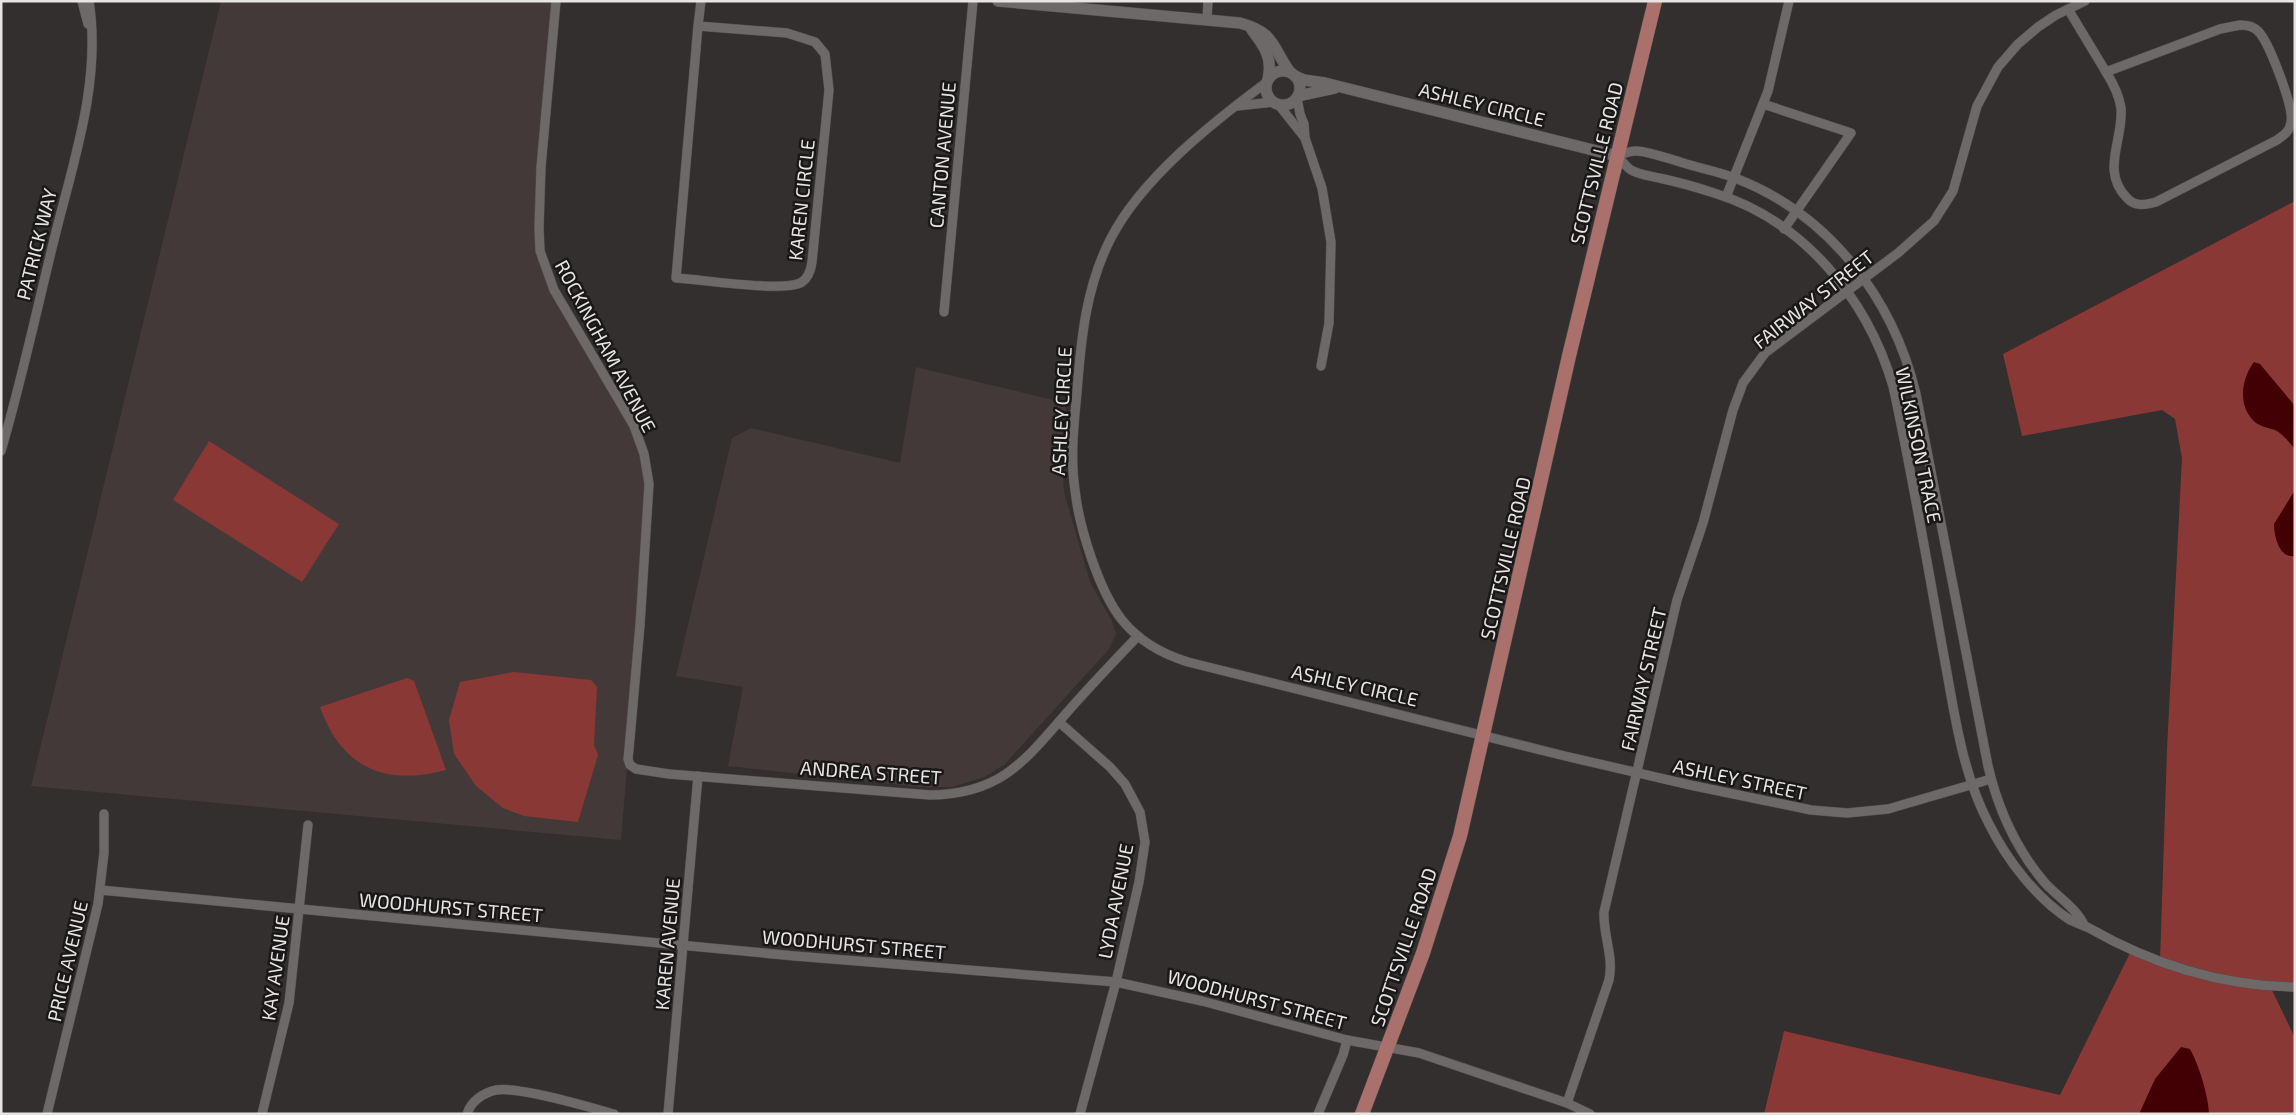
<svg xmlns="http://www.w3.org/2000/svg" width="2296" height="1115" viewBox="0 0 2296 1115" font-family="'Exo 2',sans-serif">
  <rect width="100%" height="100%" fill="#322f2e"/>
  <g fill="#433938">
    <polygon points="221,1 552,1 539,227 544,264 621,401 644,454 649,500 621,840 31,786"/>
    <polygon points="916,367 1066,403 1062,453 1064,492 1090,582 1112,621 1116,634 1109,649 1004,765 984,777 952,787 919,787 728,766 743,687 676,676 732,438 751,428 900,463"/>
  </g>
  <g fill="#8a3835">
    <polygon points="2295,201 2295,987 2270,986 2295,1038 2295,1114 1764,1114 1784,1031 2060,1095 2131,951 2160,961 2167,749 2182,458 2175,419 2162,410 2022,436 2003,354"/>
    <polygon points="209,441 339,524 302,582 173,500"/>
    <polygon points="514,672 591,680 597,687 594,745 598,755 578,822 524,816 503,808 476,786 454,754 449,720 460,682"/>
    <path d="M 407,678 L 414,681 L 446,770 C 385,787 341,767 320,707 Z"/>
  </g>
  <g fill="#420004">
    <path d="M 2254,362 L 2260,364 L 2295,406 L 2295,449 C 2289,442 2283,434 2275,430 C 2269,428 2262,427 2256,423 C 2237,407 2241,379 2254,362 Z"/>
    <path d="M 2295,490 L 2295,556 C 2279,559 2274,536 2274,524 Z"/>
    <path d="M 2181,1047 L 2190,1049 C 2199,1066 2208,1094 2209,1114 L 2139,1114 L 2155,1079 Z"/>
  </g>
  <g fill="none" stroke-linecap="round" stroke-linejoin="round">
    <g stroke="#4f4d4c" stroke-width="10">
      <g id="minor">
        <polyline points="82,1 88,24"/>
        <path d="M 556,1 L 541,167 L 539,227 L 540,251 L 554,290 L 634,426 L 644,454 L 649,484 L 640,625 L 630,738 L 628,759 L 630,765 L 636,769 L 669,774 L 930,795 C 1003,794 1026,759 1070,709 C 1092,684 1115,660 1138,636"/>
        <polyline points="2068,9 2106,72"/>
        <polyline points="1207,19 1208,1"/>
        <path d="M 2240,25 C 2246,25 2253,26 2258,31 C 2269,42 2294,107 2291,122 C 2290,131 2284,135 2277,140 L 2156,202 C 2145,205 2135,207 2127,198 C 2100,171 2124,139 2121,108 C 2119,95 2113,83 2106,72 L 2220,29 Z"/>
        <path d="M 698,26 L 787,33 L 815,42 L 825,54 L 829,90 L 812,262 C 811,269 808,278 802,282 C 786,293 698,279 676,278 L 698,26 L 701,1"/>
        <path d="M 1267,82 C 1213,122 1142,178 1111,238 C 1086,286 1081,339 1077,392 C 1074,424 1070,457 1075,490 C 1079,527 1099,591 1122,620 C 1139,641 1162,654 1188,662 L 1565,756 L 1690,785 L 1811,810 L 1847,813 L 1888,809 L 1991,779"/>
        <polyline points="1297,98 1300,114 1304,124 1305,138 1322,188 1331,242 1329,323 1321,366"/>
        <polyline points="1278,104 1305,138"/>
        <polyline points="1763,104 1851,133 1784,229"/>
        <polyline points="1237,106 1273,102"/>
        <polyline points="1726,197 1768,91 1789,1"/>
        <polyline points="944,312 973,1"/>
        <path d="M 1,451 C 21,383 36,313 53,244 C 72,165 102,83 89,1"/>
        <polyline points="1059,722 1110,767 1125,784 1140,812 1145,842 1139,882 1116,982 1080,1114"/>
        <polyline points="100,890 795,956 1116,982 1202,1001 1347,1040 1419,1053 1567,1103 1590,1114"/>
        <path d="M 2084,925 C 2076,908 2058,897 2045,883 C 2016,849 1998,809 1988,766 L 1916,394 C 1893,298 1829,214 1735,178 C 1722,173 1708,170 1694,166 C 1681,163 1647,150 1635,151 C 1629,151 1623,154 1617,156 C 1622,160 1627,169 1633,171 C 1641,175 1651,176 1659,178 C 1678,182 1696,187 1714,193 C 1803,220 1867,298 1893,386 C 1912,473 1927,562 1943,651 C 1954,709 1961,771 1989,824 C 2007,860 2036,898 2070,920 C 2076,923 2083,925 2089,928 C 2152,964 2221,986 2295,987"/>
        <path d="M 1567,1103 L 1609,980 C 1614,956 1603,936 1604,912 L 1677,600 L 1703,523 L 1733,410 L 1743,383 L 1765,353 L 1898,253 L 1934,221 L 1953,191 L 1977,106 L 1998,67 L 2018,44 L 2038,27 L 2056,15 L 2085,1"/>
        <polyline points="47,1114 98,904 104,853 104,814"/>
        <polyline points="262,1114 289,1003 308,825"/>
        <path d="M 467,1114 C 471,1101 483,1093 496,1090 C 519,1086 589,1107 614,1114"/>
        <polyline points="668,1114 698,776"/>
        <polyline points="1318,1114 1343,1055 1347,1040"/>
      </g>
    </g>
    <g stroke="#4f4d4c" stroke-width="12">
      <g id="tertiary">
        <path d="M 998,1 L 1240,23 C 1276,33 1271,46 1290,72"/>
        <path d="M 1252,30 C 1264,46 1273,57 1268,79"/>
        <circle cx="1283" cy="88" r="17"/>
        <polyline points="1295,76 1304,80 1325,83 1617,156"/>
        <polyline points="1298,96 1335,88"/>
      </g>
    </g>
    <g stroke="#4f4d4c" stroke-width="15">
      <polyline id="primary" points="1362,1114 1423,953 1460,836 1569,356 1655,1"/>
    </g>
    <use href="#minor" stroke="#6d6969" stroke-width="9"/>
    <use href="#tertiary" stroke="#6d6969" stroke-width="11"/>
    <use href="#primary" stroke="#aa706c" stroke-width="14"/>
  </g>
  <g text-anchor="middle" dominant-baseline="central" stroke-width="5" stroke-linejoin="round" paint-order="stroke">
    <g font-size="19" fill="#e7e5e4" stroke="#191717">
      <text transform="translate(1482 104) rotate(14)">ASHLEY CIRCLE</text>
      <text transform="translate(942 155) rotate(-85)">CANTON AVENUE</text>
      <text transform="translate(1596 163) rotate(-76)">SCOTTSVILLE ROAD</text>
      <text transform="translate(801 200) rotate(-84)">KAREN CIRCLE</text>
      <text transform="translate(36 244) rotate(-76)">PATRICK WAY</text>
      <text transform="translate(1813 299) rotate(-38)">FAIRWAY STREET</text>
      <text transform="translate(606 346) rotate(62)">ROCKINGHAM AVENUE</text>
      <text transform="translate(1061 411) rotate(-87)">ASHLEY CIRCLE</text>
      <text transform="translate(1919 445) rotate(78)">WILKINSON TRACE</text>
      <text transform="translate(1505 558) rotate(-77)">SCOTTSVILLE ROAD</text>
      <text transform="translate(1643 679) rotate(-77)">FAIRWAY STREET</text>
      <text transform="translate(1355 685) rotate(13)">ASHLEY CIRCLE</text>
      <text transform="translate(871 772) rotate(4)">ANDREA STREET</text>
      <text transform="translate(1740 779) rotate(12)">ASHLEY STREET</text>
      <text transform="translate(1115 901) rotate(-79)">LYDA AVENUE</text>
      <text transform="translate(451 907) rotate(5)">WOODHURST STREET</text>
      <text transform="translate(667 944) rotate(-85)">KAREN AVENUE</text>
      <text transform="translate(854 944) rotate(5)">WOODHURST STREET</text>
      <text transform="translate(1403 947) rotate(-71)">SCOTTSVILLE ROAD</text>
      <text transform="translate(67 961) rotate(-77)">PRICE AVENUE</text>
      <text transform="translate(275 968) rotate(-82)">KAY AVENUE</text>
      <text transform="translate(1257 999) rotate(15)">WOODHURST STREET</text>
    </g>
  </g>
  <rect width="2296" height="1115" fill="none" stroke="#e7e5e4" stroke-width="5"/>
</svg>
